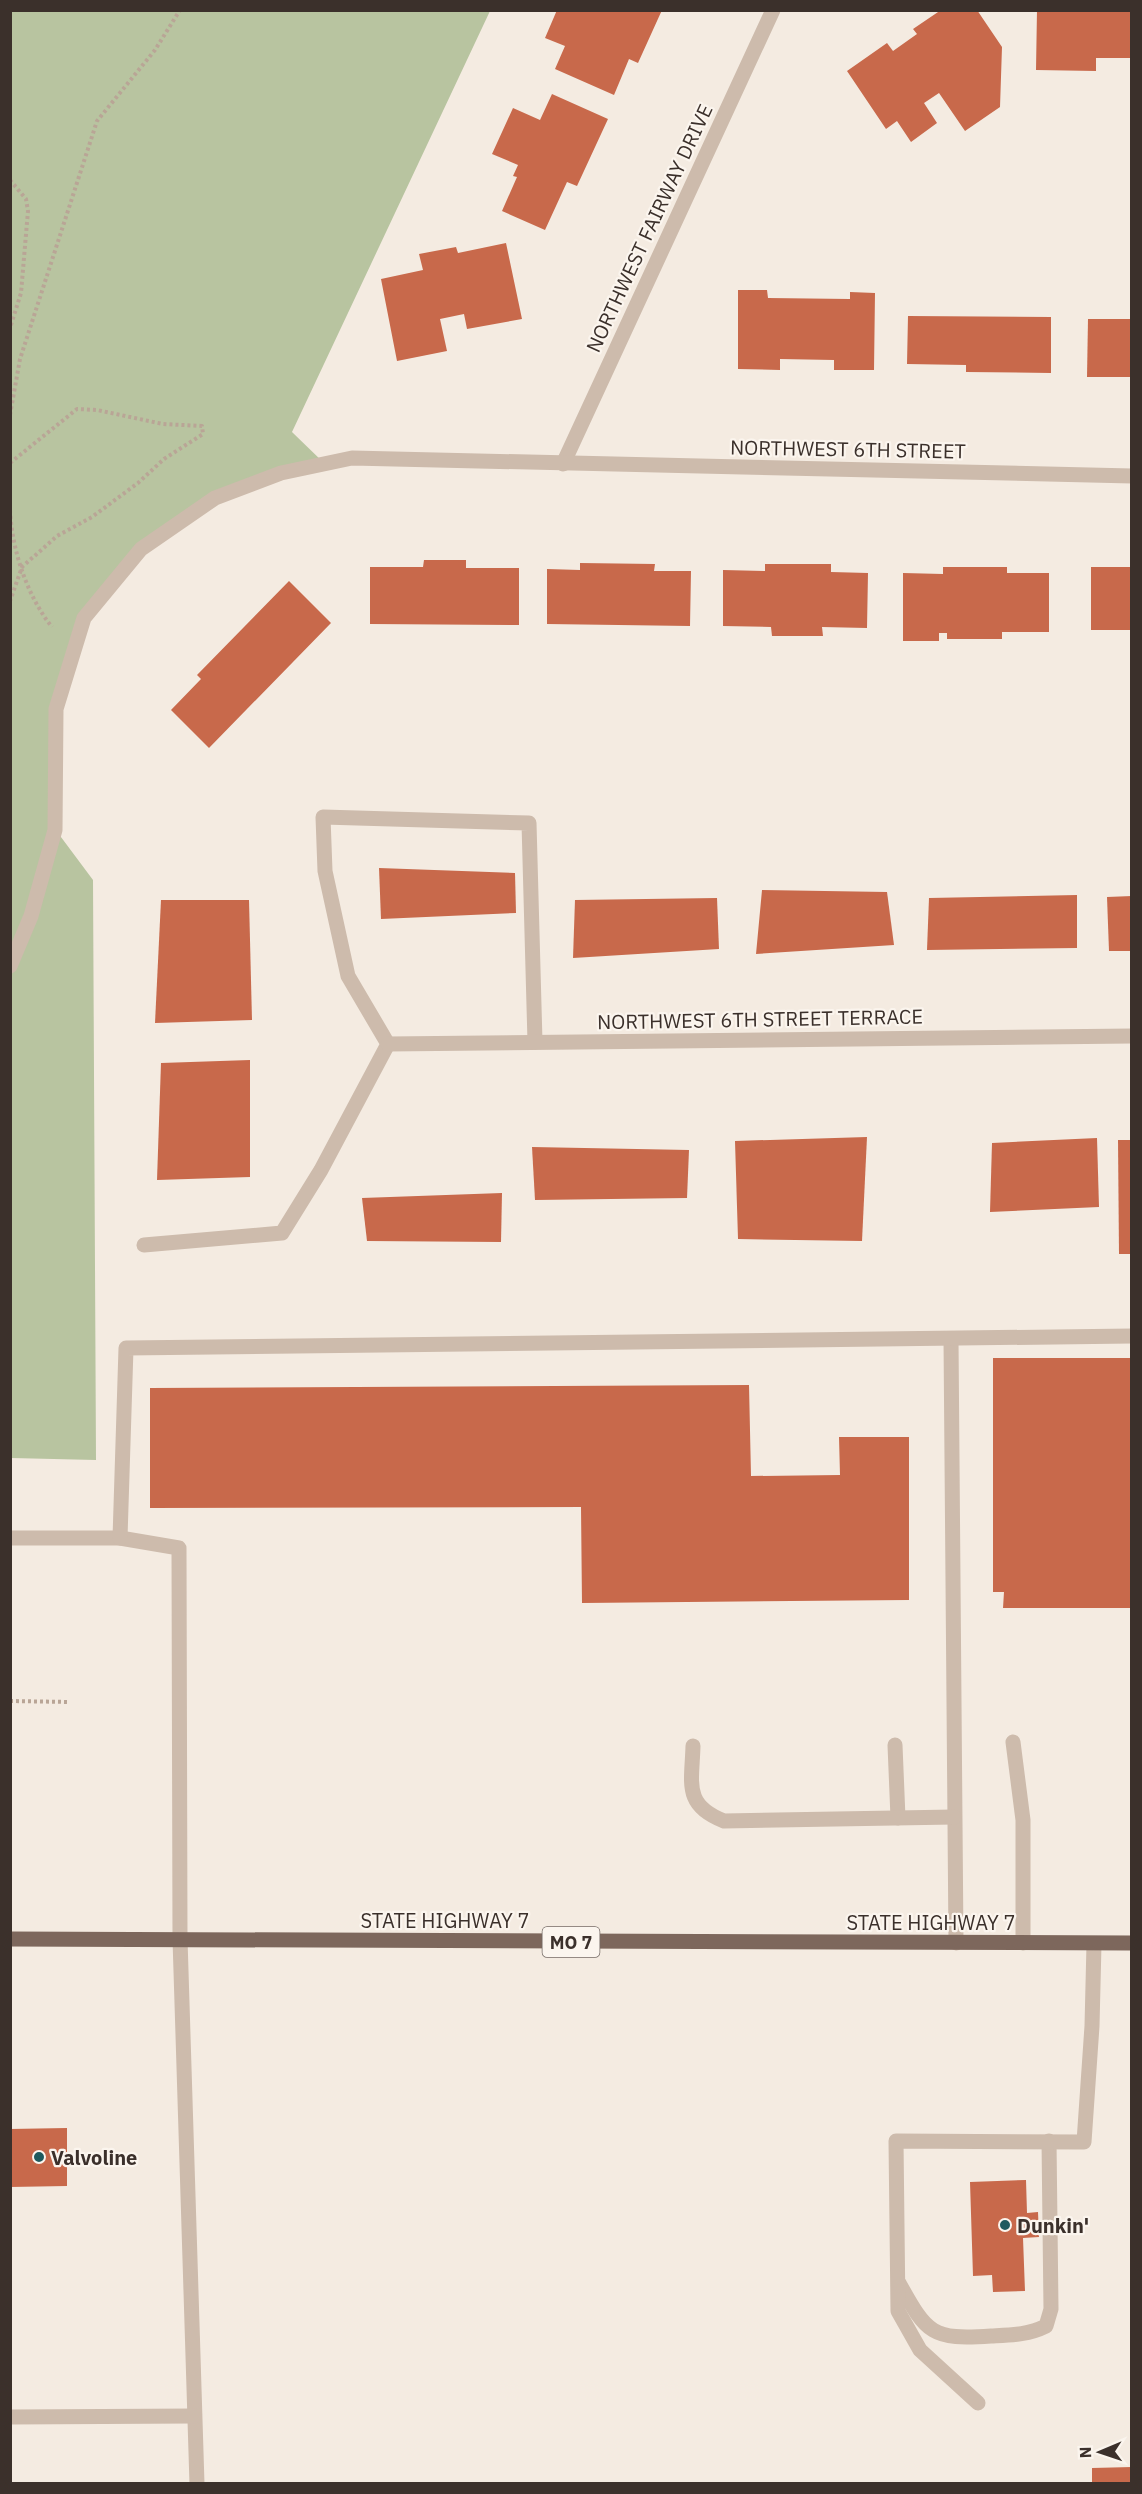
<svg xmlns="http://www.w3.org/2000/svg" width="1142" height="2494" viewBox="0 0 1142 2494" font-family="'IBM Plex Sans',sans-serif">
  <rect width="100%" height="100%" fill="#f4ebe1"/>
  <polygon fill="#b8c4a0" points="11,11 490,11 292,432 325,464 214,498 141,549 84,618 56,709 55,829 93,880 96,1460 11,1458"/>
  <g fill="#c8694b">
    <polygon points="557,10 662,10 638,63 629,59 614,95 555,69 565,46 545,38"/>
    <polygon points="941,10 977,10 1002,47 1000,107 965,131 939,93 924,103 937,123 911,142 897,121 886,129 847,71 887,43 893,51 917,34 913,29"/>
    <polygon points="1037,10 1132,10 1132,58 1096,58 1096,71 1036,70"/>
    <polygon points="552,94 608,119 577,186 567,182 545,230 502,211 517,177 513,176 518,165 492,154 513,108 540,120"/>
    <polygon points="506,243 522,319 467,329 464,314 440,319 447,351 397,361 381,279 423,270 419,254 456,247 458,253"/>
    <polygon points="738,290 767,290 768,298 850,299 850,292 875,293 874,370 834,370 834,360 780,359 780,370 738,369"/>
    <polygon points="908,316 1051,317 1051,373 966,372 966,365 907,364"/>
    <polygon points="1088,319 1132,319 1132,377 1087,377"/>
    <polygon points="424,560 466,560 466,568 519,568 519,625 370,624 370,567 423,567"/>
    <polygon points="580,563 655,564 654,571 691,571 690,626 547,624 547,569 580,570"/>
    <polygon points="765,564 831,564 831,572 868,573 867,628 822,627 823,636 772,636 771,627 723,626 723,570 765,571"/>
    <polygon points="943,567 1007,567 1007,573 1049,573 1049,632 1002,632 1002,639 947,639 947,633 939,633 939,641 903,641 903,573 943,574"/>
    <rect x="1091" y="567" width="41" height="63"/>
    <polygon points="289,581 331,623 209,748 171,710 201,679 197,675"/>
    <polygon points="379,868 515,873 516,913 381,919"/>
    <polygon points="762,890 887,892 894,945 756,954"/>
    <polygon points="1077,895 1077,948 927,950 929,898"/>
    <polygon points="1132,896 1132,951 1109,951 1107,897"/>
    <polygon points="717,898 719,949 573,958 575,900"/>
    <polygon points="161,900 249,900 252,1020 155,1023"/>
    <polygon points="250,1060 250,1177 157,1180 161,1063"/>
    <polygon points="867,1137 862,1241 738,1239 735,1141"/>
    <polygon points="1097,1138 1099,1207 990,1212 992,1143"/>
    <polygon points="1118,1140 1132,1140 1132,1254 1119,1254"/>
    <polygon points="532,1147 689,1150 687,1198 535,1200"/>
    <polygon points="502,1193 501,1242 367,1241 362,1198"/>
    <polygon points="993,1358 1132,1358 1132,1608 1003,1608 1004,1592 993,1592"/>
    <polygon points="749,1385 751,1476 840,1475 839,1437 909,1437 909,1600 582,1603 581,1507 150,1508 150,1388"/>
    <polygon points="67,2128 67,2186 10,2187 10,2129"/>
    <polygon points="1026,2180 1027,2213 1038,2212 1039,2237 1023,2238 1025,2291 993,2292 992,2275 973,2276 970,2182"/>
    <polygon points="1132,2467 1132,2484 1092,2484 1092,2468"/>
  </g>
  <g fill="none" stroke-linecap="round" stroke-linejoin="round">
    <g stroke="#b9a596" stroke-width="4" stroke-dasharray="3 3" stroke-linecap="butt">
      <polyline points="10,180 26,199 28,211 21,293 10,328"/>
      <polyline points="10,415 20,359 97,121 155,50 180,10"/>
      <polyline points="10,463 77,409 97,410 163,424 202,426 203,434 164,459 138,483 92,517 57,536 22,567 10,601"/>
      <path d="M 10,510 C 12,550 27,596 52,627"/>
      <polyline points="10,1701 69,1702"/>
    </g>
    <g stroke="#cdbbac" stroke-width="15">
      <polyline points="144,1245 282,1233 321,1170 388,1044 348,976 325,871 323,817 529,823 535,1042"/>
      <polyline points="951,1339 956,1943"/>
      <polyline points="10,1538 120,1538 179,1548 180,1939 197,2484"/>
      <polyline points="120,1538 126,1348 1132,1336"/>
      <polyline points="1013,1742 1023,1820 1023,1943"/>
      <polyline points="895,1745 898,1818"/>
      <path d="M 693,1746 C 692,1783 683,1805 724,1821 L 954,1817"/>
      <path d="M 899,2283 C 927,2334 932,2340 991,2336 C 1011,2335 1028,2335 1046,2326 L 1051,2309 L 1049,2141"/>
      <polyline points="978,2403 920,2350 898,2311 896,2141 1084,2142 1092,2026 1094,1944"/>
      <polyline points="10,2417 194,2416"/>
    </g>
    <g stroke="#cdbbac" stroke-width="15">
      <polyline points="563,464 773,10"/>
      <polyline points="10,966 31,916 55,830 56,709 84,618 141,549 215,498 281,473 352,458 1132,476"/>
      <polyline points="388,1044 1132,1036"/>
    </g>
    <polyline stroke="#7d675c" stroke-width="15" points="10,1939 1132,1943"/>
  </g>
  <g fill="#1f5a5e" stroke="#fbf5ee" stroke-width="2">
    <circle cx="39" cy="2157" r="6"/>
    <circle cx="1005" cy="2225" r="6"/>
  </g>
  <g text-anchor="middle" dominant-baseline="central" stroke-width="4.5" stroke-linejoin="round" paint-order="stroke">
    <rect fill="#fbf5ee" stroke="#756b66" stroke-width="1.5" x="542.5" y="1927" width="57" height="30" rx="4.5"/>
    <g font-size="18" font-weight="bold" fill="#3b302b">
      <text x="571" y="1942">MO 7</text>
    </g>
    <g font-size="20" fill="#3b302b" stroke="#fbf5ee">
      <text transform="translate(649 228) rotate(-65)">NORTHWEST FAIRWAY DRIVE</text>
      <text transform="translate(848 449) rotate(1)">NORTHWEST 6TH STREET</text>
      <text transform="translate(760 1019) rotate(-1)">NORTHWEST 6TH STREET TERRACE</text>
      <text x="445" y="1920">STATE HIGHWAY 7</text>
      <text x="931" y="1922">STATE HIGHWAY 7</text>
    </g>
    <g font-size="20" font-weight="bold" fill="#3b302b" stroke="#fbf5ee" text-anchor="start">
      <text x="51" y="2157">Valvoline</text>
      <text x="1017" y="2225">Dunkin'</text>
    </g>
  </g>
  <rect width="1142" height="2494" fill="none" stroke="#3b302b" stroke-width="24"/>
  <g transform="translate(1100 2452) rotate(268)" stroke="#fbf5ee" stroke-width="4.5" paint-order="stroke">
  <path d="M0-4.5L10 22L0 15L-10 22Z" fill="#3b302b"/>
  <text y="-9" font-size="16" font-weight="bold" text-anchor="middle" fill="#3b302b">N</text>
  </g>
</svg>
